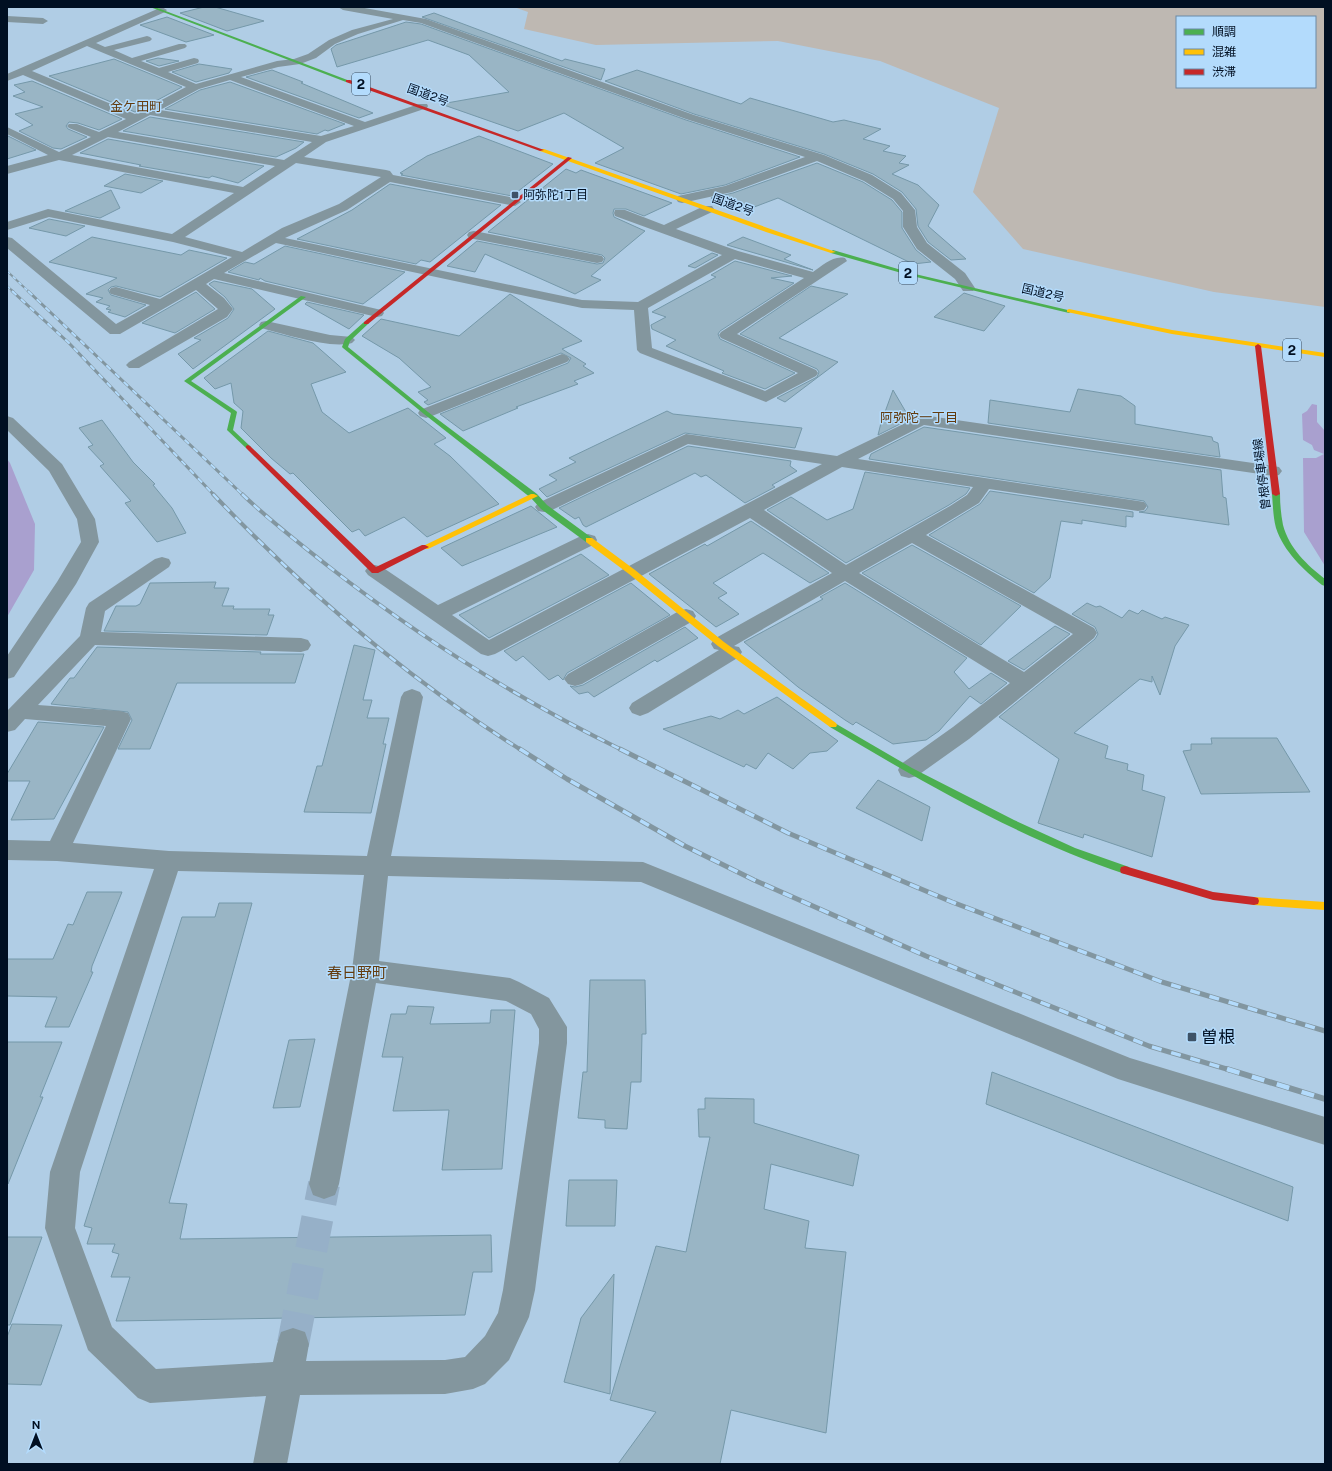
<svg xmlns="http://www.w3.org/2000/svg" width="1332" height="1471" font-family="'Public Sans','Noto Sans JP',sans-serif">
<rect width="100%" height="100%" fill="#b0cde5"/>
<path fill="#beb8b2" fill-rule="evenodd" d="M514 7H1325V307L1214 292 1023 249 973 192 999 108 880 61 778 41 596 45 524 29 528 12ZM1177 17H1315V87H1177Z"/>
<path fill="#a9a0cf" d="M1312 404 1317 405V422L1325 431V566L1304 532 1303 458H1316L1324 454 1314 450 1312 445 1303 440 1302 414 1307 411Z
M7 459 10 463 35 524 34 570 7 617Z"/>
<path fill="#99b5c5" stroke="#7598a9" d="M204 7H215L264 21 227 31 180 13Z
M434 13 562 61 565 59 605 69 601 80 422 17Z
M167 17 214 35 186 42 140 25Z
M406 22 421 24 686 120 800 157 725 185 681 194 595 163 624 148 564 113 518 131 441 104 509 92 469 55 450 48 428 40 337 67 331 49 336 45Z
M158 58 179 61 159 66 146 61Z
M114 59 182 87 135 112 49 76Z
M199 64 232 69 229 73 196 82 172 72Z
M272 70 303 82 301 83 373 113 359 118 246 77Z
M637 70 741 104 750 98 833 122 844 120 881 129 863 139 890 146 883 151 906 156 899 163 909 165 892 174 918 185 939 205 928 226 966 259 951 260 928 242 918 226 916 209 902 192 873 174 824 154 694 114 605 81Z
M32 81 122 119 99 130 78 123 69 122 66 126 68 129 87 137 61 149 53 148 19 131 33 125 15 114 43 107 13 96 25 92 14 85Z
M230 82 345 124 328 131 325 130 317 134 165 109 200 90Z
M150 117 304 142 296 148 276 157 123 131Z
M7 136H8L36 150 7 159Z
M479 136 553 164 512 196 401 175 403 174 400 173 427 156Z
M108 139 264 166 238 183 212 176 209 178 139 166 141 165 80 153Z
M817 163 863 182 892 200 902 212V228L916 250 931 262 913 264 778 198 741 212 711 198 733 193Z
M566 169 576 173 581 170 672 203 644 216 626 209H614L613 213 614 217 645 231 591 276 601 280 575 294 485 254 475 272 447 266 477 241 597 264 603 263 605 258 602 255 488 232Z
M125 174 163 181 141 193 104 186Z
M390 184 501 205 430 262 421 260 416 264 297 239 352 210Z
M111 190 120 208 100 218 65 211Z
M49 219 85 226 66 236 29 228Z
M92 237 181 255 189 250 227 258 160 297 116 286 111 287 108 290 111 295 146 305 125 317 108 312 111 310 106 309 110 306 96 302 103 298 86 294 117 278 49 262Z
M743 237 791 255 784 259 813 270 727 245Z
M285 246 405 272 363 304 265 281 260 278 259 280 228 272 245 262 254 264Z
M712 253 718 255 695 268 688 266Z
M735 261 792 276 771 278 794 283 720 331 718 334 720 339 795 373 765 389 722 373 724 371 666 346 676 340 652 329 651 325 666 317 652 312 716 277 711 275Z
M214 281 252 289 275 309 193 369 178 354 201 340 194 338 228 318 234 309 225 297 209 284Z
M811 286 848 294 779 338 838 362 785 402 777 398 817 377 819 372 817 369 740 334Z
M196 292 215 309 175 333 142 323Z
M964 293 1005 306 984 331 934 317Z
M510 294 582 341 562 349 586 364 583 366 594 373 574 381 578 384 516 407 518 408 463 431 440 414 568 363 571 358 561 353 428 405 424 402 428 400 418 392 431 387 399 358 362 336 381 319 459 336Z
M307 302 364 315 349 329 305 304Z
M268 331 313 343 346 372 311 384 322 412 349 433 408 408 446 438 434 444 450 456 499 504 427 537 404 517 365 536 359 529 352 532 293 473 290 474 271 458 241 428 243 411 234 403 231 383 215 389 204 378Z
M1078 389 1121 396 1135 406V424L1212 437 1213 441 1218 443 1220 457 988 423 990 400 1070 412Z
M893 390 910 419 878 435 881 423Z
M667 411 673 414 802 428 795 448 685 433 547 497 539 489 557 480 549 475 576 462 569 458Z
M102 420 133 462 155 484 153 485 172 508 186 533 157 542 125 503 131 501 100 466 104 464 88 447 93 445 79 428Z
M924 427 1221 470 1223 497 1226 498 1229 525 1139 512 1145 511 1148 507 1144 501 869 459 871 454Z
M688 446 791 461 790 466 797 471 772 485 775 487 745 503 706 475 701 477 695 473 586 527 583 525 579 517 575 519 559 508Z
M865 472 970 488 966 494 949 505 846 563 767 510 791 497 827 520 853 509Z
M990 491 1133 512V517L1126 516V527L1082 520V524L1061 521 1050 578 1034 593 929 535 980 504Z
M531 506 557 527 462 566 441 548Z
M751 521 829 573 810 583 763 553 713 583 727 593 718 598 739 614 716 627 649 574 705 544 707 546Z
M912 545 1021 606 981 645 862 573Z
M581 554 609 575 489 638 459 615Z
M216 582 214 588H229L222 606H234L233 609H270L268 615H274L267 635 104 631 116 606H136L140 604 150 583Z
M631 583 670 615 567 673 563 680 558 675 549 680 523 656 516 661 504 651Z
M845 583 967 658 954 672 969 689 991 673 1007 683 981 704 970 696 939 731 926 740 893 744 856 722 853 725 845 720 798 687 744 642 823 599 820 597Z
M1087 603 1096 607 1100 606 1122 618 1129 610 1138 614 1142 610 1162 619 1165 617 1189 625 1175 646 1160 695 1152 676V682L1140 679 1074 733 1108 746 1105 758 1128 764 1127 770 1144 775 1142 790 1165 797 1152 857 1084 834 1083 838 1038 823 1059 759 999 717 1095 639 1098 634 1095 627 1072 614Z
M1055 626 1070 634 1024 670 1008 661Z
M685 627 698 638 657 662 655 660 594 697 588 692 579 694 570 686 575 687 583 685Z
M354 645 375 650 363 700H372L367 718H389L383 744H386L371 813 304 812 317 766H322Z
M97 647 261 652 260 654H304L295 683H177L150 749H118L132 720 128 712 51 704 70 678H74Z
M777 697 838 741 827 751 810 753 793 769 768 753 756 769 746 764 744 767 663 729 711 716 720 719 738 710 744 714Z
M38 722 104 727 54 819 11 820 30 781H7V774Z
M1211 738H1277L1310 792 1201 794 1183 751 1191 750V744H1212Z
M878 780 930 807 922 841 856 808Z
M87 892H122L92 966 91 972H93L69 1027H45L57 997 7 996V959H53L68 924 73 925Z
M219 903H252L169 1203 187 1204 180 1239 491 1235 492 1272H473L465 1315 116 1321 130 1277H111L119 1254 112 1252 115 1244H87L92 1228 84 1226 182 917H215Z
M590 980H645L646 1034H642L641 1082H631L627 1129 605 1128V1120L578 1118 583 1072H587Z
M408 1006 434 1007 430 1024 490 1023 491 1010H515L502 1169 442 1170 449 1110 393 1111 403 1057H382L391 1014H406Z
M315 1039 300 1107 273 1108 289 1040Z
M7 1042H62L40 1097H43L8 1184Z
M992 1072 1293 1187 1288 1221 986 1104Z
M705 1098 754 1099V1123L859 1155 853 1186 771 1164 764 1209 809 1221 805 1248 846 1252 826 1433 731 1410 720 1464H618L656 1412 610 1400 656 1246 686 1252 710 1137H699L698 1109H705Z
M569 1180H617L615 1226H566Z
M7 1237H42L10 1325H7Z
M614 1274 610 1394 564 1382 581 1318Z
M12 1324 62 1325 41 1385 7 1384V1337Z"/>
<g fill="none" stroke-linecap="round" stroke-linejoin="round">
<path stroke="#96b0c8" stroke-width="32" stroke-dasharray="32 16" stroke-linecap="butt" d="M293 1344 324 1184"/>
<path fill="#83969e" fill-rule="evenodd" d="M162 7 167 10 165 12 96 43 105 47 147 36 150 37 152 39 150 41 114 50 132 58 179 44H185L187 46 185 48 141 61 159 68 194 58 198 59 199 61 198 63 168 72 196 84 277 61 294 59 308 54 329 40 352 30 393 19 343 10 338 7H359L426 19 694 115 824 155 872 175 901 193 915 210 917 227 927 243 965 273 975 288 973 291H963L955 279 917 249 903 227V211L893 199 864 181 817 161 732 192 682 203 678 202 676 199 678 196 725 186 805 157 686 119 421 23 403 20 358 34 335 44 316 58 300 64 278 67 241 77 365 122 419 104H427L428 106 427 108 326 142 304 157 386 170 390 171 393 175 515 198 521 202 515 206 390 182 347 210 285 238 582 300 638 302 722 255 615 216 614 213 615 210H625L664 225 704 206H712L714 209 712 212 676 229 738 251 813 272C822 266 833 255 845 258L847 261 737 334 816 370 818 373 816 376 766 402 640 353 637 350 634 310 582 308 276 243 224 273 377 309 382 310 384 313 382 316 377 317 214 279 206 284 224 298 233 309 227 317 139 368H129L126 365 129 362 218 309 196 290 120 334H110L7 248V237L12 238 116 324 150 305 111 294 109 291 111 288 116 287 160 299 232 257 173 242 49 217 7 230V222L48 209 172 234 234 193 59 160 7 174V166L48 155 7 134V127L59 152 91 137 69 128 67 126 69 124H77L99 132 126 119 23 75 7 81V74ZM87 46 101 52 186 87 135 114 32 71ZM230 80 354 126 321 136 160 110 199 89ZM150 115 312 142 284 160 118 132ZM108 137 275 166 243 187 72 155ZM296 163 381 177 339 204 282 228 242 252 185 237ZM735 259 804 278 721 332 719 335 721 338 798 373 765 391 652 348 648 308Z
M7 16 43 18 48 21 43 24 7 22Z
M474 231 597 255 602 256 604 259 602 262 597 263 469 238 467 235 469 232Z
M266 321 330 335 352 337 355 340 352 343C329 349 285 334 261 328L259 325 261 322Z
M562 354 567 356 570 359 567 362 432 416 426 418 420 416 418 413 420 410Z
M922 415 1273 466 1279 467 1282 471 1279 475 1273 476 924 425 858 459 1138 501 1144 502 1147 506 1144 510 1138 511 989 489 979 503 926 535 1094 628 1097 633 1094 638 969 739 917 776 909 778 901 776 898 770 901 764 953 727 1010 683 845 581 734 646 739 647 742 652 739 657 648 713 640 716 632 713 629 708 632 703 719 650 714 649 711 644 714 639 832 573 750 518 495 654 488 656 481 654 368 575 365 571 368 567 375 565 382 567 438 605 581 536 588 534 595 536 597 540 595 544 452 615 489 640 822 464 688 444 550 511 544 512 538 511 535 507 538 503 686 434 837 456ZM842 467 973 487 967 495 950 506 846 565 764 510ZM912 543 1073 634 1024 672 859 573Z
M7 416 13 418 62 464 95 519 99 542 76 584 14 677 7 679V656L57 582 81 542 77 519 49 471 7 430Z
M162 557 169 559 171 563 169 567 105 611 101 632 301 638 308 640 311 645 308 650 301 652 95 645 38 705 120 711 128 713 131 719 73 843 169 851 367 856 401 697 404 692 412 689 420 692 423 697 391 856 643 862 1130 1058 1325 1117V1145L1118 1079 641 882 388 876 379 961 510 978 519 982 549 998 567 1027V1043L535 1290 529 1317 509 1360 485 1384 473 1389 445 1394 300 1395 287 1464H253L266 1396 150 1403 138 1398 88 1350 45 1228 50 1172 154 869 57 861 7 860V840L50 841 106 726 25 719 15 730 7 732V711L80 636 86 608 89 603 155 559ZM178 871 364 875 352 970 309 1184 313 1195 324 1199 335 1195 339 1184 376 983 506 1001 531 1014 539 1029V1043L503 1290 498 1313 485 1336 465 1357 445 1360 306 1361 309 1344 305 1332 293 1328 281 1332 277 1344 273 1362 156 1369 112 1327 75 1228 80 1172Z
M686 609 693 611 696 616 693 621 582 684 575 686 568 684 564 679 568 674 679 611Z"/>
<path fill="#4caf50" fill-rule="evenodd" d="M150 7H155L350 81 346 82Z
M833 250 915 274 1072 311 1069 313 912 276 831 253 830 252Z
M301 296 306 297 191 381 236 411 237 412 233 430 251 447 250 448H246L227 430 231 413 184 381Z
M364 322 369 323 350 341 348 347 428 412 537 494 547 505 592 538V542H586L541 509 531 498 424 414 343 348 342 347 345 339Z
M1273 492H1276L1280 494C1280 504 1281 515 1283 525 1289 548 1307 565 1325 579V586L1322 585C1303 569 1284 552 1276 528 1273 517 1273 505 1272 494Z
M833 722 912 768 1014 820 1075 848 1129 867 1130 870 1129 873 1125 874C1021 839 924 783 830 727L829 725 830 723Z"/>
<path fill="#ffc107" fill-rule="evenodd" d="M540 149H544L836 252 831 253 766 232 540 151Z
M1069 309 1172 330 1325 353V357L1172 334 1067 312V310Z
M531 494H534L538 496 428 549H425L421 547Z
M586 538H592L635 570 724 642 836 723 837 725 836 727H830L718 646 629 574 586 542Z
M1254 897 1325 902V910L1254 905 1250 904 1249 901 1250 898Z"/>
<path fill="#c62828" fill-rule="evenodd" d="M346 80H350L544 150 540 151 346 82Z
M568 157 572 158 368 324H364V322Z
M1258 344 1261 346 1280 494 1276 496 1272 494 1255 346Z
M248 445 250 446 376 567 422 545H425L429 547 378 573H372L246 448V446Z
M1125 866 1213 892 1254 897 1258 898 1259 901 1258 904 1254 905 1213 900 1121 873 1120 870 1121 867Z"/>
<g stroke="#8296a0" stroke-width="2">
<path id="rail-far4" d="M7 271 29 292
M7 286 14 292"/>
</g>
<g stroke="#8296a0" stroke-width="3">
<path id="rail-far3" d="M12 291 69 343 214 495
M28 291 243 495"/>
</g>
<g stroke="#8296a0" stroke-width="4">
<path id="rail-far2" d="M213 494C305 591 408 679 521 750
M242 494C269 520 299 543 328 566 419 637 518 699 622 750"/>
</g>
<g stroke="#8296a0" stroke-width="5">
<path id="rail-far1" d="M520 749 567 779 685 846 754 880 926 956 1149 1046 1230 1070
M620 749 788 833 952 902 1162 982 1325 1031"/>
</g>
<g stroke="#8296a0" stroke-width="6">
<path id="rail" d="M1227 1069 1325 1099"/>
</g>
<use href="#rail-far4" stroke="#b3dbfc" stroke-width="1.5" stroke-dasharray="4" stroke-linecap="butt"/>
<use href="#rail-far3" stroke="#b3dbfc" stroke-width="2" stroke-dasharray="6" stroke-linecap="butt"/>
<use href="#rail-far2" stroke="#b3dbfc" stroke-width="2.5" stroke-dasharray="8" stroke-linecap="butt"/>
<use href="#rail-far1" stroke="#b3dbfc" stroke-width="3.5" stroke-dasharray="10" stroke-linecap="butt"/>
<use href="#rail" stroke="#b3dbfc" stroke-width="4.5" stroke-dasharray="13" stroke-linecap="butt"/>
</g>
<g fill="#3e5266" stroke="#b3dbfc" stroke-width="1.5">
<rect x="511" y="191" width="8" height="8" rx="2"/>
<rect x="1187" y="1032" width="10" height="10" rx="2"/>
</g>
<g text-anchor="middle" stroke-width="3" stroke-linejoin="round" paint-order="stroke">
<g font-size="12" fill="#000f22" stroke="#b3dbfc">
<text transform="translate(428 95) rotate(20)" y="4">国道2号</text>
<text transform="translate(733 205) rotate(20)" y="4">国道2号</text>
<text transform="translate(1043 293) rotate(13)" y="4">国道2号</text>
<text transform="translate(1262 474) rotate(-97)" y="4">曽根停車場線</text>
</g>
<g font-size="12" fill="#000f22" stroke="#b3dbfc" text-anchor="start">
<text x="523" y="199">阿弥陀1丁目</text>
</g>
<g fill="#b3dbfc" stroke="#364c63" stroke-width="1">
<rect x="352" y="73" width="18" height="22" rx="3"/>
<rect x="899" y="262" width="18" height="22" rx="3"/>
<rect x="1283" y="339" width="18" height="22" rx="3"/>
</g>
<g font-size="13" font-weight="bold" fill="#000f22">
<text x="361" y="89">2</text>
<text x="908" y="278">2</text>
<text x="1292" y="355">2</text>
</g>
<g font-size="13" fill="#633b0e" stroke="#b3dbfc">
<text x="136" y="111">金ケ田町</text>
<text x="919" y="422">阿弥陀一丁目</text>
</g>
<g font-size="15" fill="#633b0e" stroke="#b3dbfc">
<text x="357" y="978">春日野町</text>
</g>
<g font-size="17" fill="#000f22" stroke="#b3dbfc" text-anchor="start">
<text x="1201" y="1043">曽根</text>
</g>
</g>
<rect width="1332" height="1471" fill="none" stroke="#000f22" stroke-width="16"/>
<rect x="1176" y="16" width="140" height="72" fill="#b3dbfc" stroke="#6b89a5"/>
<rect x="1184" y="29" width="20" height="6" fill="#4caf50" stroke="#6b89a5"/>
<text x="1212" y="36" font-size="12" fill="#000f22">順調</text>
<rect x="1184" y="49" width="20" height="6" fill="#ffc107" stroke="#6b89a5"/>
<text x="1212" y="56" font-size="12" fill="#000f22">混雑</text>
<rect x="1184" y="69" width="20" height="6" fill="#c62828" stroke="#6b89a5"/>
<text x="1212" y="76" font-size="12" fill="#000f22">渋滞</text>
<g transform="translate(36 1435)" stroke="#b3dbfc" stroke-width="3" paint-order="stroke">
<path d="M0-3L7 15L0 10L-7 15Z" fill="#000f22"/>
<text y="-6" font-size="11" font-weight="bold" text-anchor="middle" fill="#000f22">N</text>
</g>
</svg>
